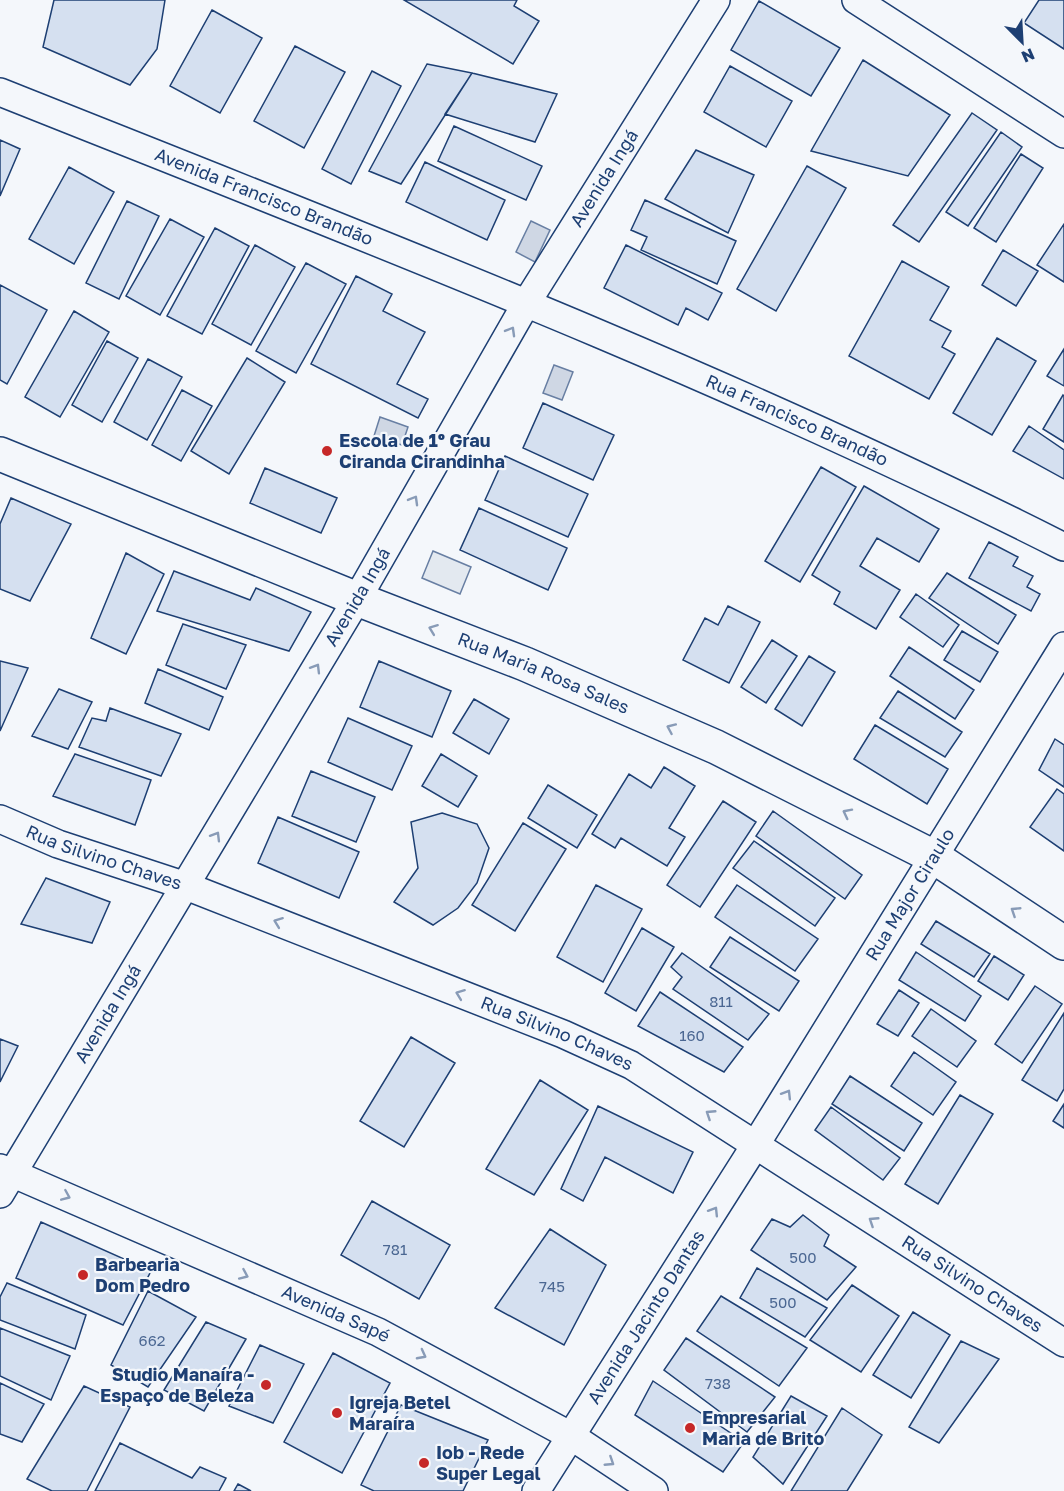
<svg xmlns="http://www.w3.org/2000/svg" width="1064" height="1491" font-family="'Golos Text',sans-serif">
<rect width="100%" height="100%" fill="#f4f7fb"/>
<path fill="#e3e9f0" stroke="#687fa3" stroke-width="1.5" d="M433 551 471 567 460 594 422 578Z"/>
<path fill="#cfd7e4" stroke="#687fa3" stroke-width="1.5" d="M531 221 550 230 535 262 516 252Z
M554 365 573 372 562 400 543 393Z
M380 417 408 427 402 445 374 436Z"/>
<path fill="#d5e0f0" stroke="#1d3f73" stroke-width="1.5" d="M54 0H165L157 49 130 85 43 47Z
M404 0H517L514 6 539 21 513 64Z
M1039 0H1064V49L1024 23Z
M759 1 840 48 811 96 731 50Z
M212 10 262 38 220 113 170 86Z
M295 46 345 72 304 148 254 121Z
M863 60 950 115 908 176 811 151Z
M427 64 472 73 401 184 369 171Z
M730 66 792 101 766 147 704 112Z
M372 71 401 86 351 184 322 169Z
M472 73 557 94 535 142 445 114Z
M972 113 997 130 919 242 893 225Z
M454 126 542 166 526 200 438 161Z
M1001 132 1022 147 968 226 946 212Z
M0 140 20 149 0 196Z
M696 150 754 175 728 233 665 199Z
M1021 154 1043 168 996 242 974 228Z
M425 162 505 200 487 240 406 202Z
M807 166 846 188 776 311 737 289Z
M69 167 114 192 74 264 29 239Z
M645 200 736 241 717 284 641 250 647 237 631 230Z
M127 201 159 216 119 299 86 283Z
M170 219 204 237 160 315 126 296Z
M1064 224V282L1037 265Z
M215 228 249 246 202 334 167 316Z
M255 245 295 267 251 345 212 324Z
M626 245 722 293 708 320 686 308 678 325 604 288Z
M1003 250 1038 271 1016 306 982 285Z
M902 261 949 287 930 320 951 331 942 347 955 354 929 399 849 356Z
M306 263 346 284 296 373 256 351Z
M356 276 392 294 383 311 425 332 397 384 428 399 418 418 311 364Z
M0 285 47 310 7 384 0 380Z
M74 311 109 332 60 417 25 397Z
M997 338 1036 361 992 435 953 413Z
M107 341 138 358 102 422 72 405Z
M1064 349V386L1047 376Z
M247 358 285 382 229 474 191 451Z
M148 359 182 377 147 440 114 422Z
M182 390 212 406 181 461 152 445Z
M1063 395 1064 396V442L1043 429Z
M543 403 614 435 593 480 523 448Z
M1029 426 1064 450V479L1013 451Z
M505 456 588 494 568 537 485 500Z
M821 467 856 487 800 582 765 561Z
M265 468 337 498 321 533 250 503Z
M864 486 939 529 919 562 877 538 860 566 900 590 876 629 834 604 840 592 812 575Z
M11 498 71 524 30 601 0 589V524Z
M479 508 567 548 548 590 460 550Z
M989 542 1018 557 1013 566 1033 576 1027 587 1040 594 1031 611 969 578Z
M126 553 164 574 126 654 91 638Z
M174 571 250 600 256 588 311 612 289 651 157 611Z
M947 573 1016 615 998 644 929 598Z
M916 594 959 625 943 647 900 617Z
M728 606 760 622 729 683 683 660 705 618 718 625Z
M183 624 246 645 226 689 166 665Z
M962 631 998 652 980 682 944 660Z
M772 640 797 656 766 703 741 687Z
M909 647 974 690 955 719 890 676Z
M809 656 835 672 802 726 775 709Z
M0 661 28 668 0 731Z
M379 661 451 691 432 737 360 707Z
M158 669 223 697 209 730 145 703Z
M59 689 92 702 68 749 32 736Z
M898 691 962 732 945 757 880 718Z
M474 699 509 719 489 754 453 733Z
M110 708 181 734 161 776 79 747 92 718 106 721Z
M348 718 412 746 392 790 328 762Z
M875 725 948 769 927 804 854 759Z
M1055 739 1064 745V787L1039 770Z
M75 754 151 780 135 825 53 796Z
M441 754 477 776 458 807 422 786Z
M664 767 695 786 669 828 685 837 667 866 621 838 615 848 592 834 629 774 651 788Z
M311 771 375 797 356 842 292 816Z
M548 785 597 815 577 848 528 818Z
M1057 789 1064 794V851L1030 827Z
M723 801 756 822 700 907 667 885Z
M773 811 862 875 845 899 756 836Z
M442 813 477 824 489 848 477 883 458 908 433 925 394 902 418 868 411 822Z
M278 817 359 852 339 898 258 863Z
M523 823 566 849 515 931 472 905Z
M754 841 835 898 815 926 733 868Z
M46 878 110 902 92 943 21 924Z
M596 885 642 909 603 982 557 957Z
M737 885 818 939 795 971 715 917Z
M936 921 990 954 974 977 921 944Z
M642 928 674 947 636 1011 605 993Z
M730 937 799 981 779 1011 710 967Z
M916 952 981 996 965 1021 899 980Z
M682 953 769 1014 748 1040 673 989 682 977 671 967Z
M994 956 1024 975 1008 1000 978 981Z
M1035 986 1062 1004 1022 1063 995 1044Z
M899 990 919 1003 898 1036 877 1024Z
M660 992 743 1047 724 1072 638 1026Z
M931 1009 976 1041 957 1067 912 1036Z
M1064 1013V1089L1057 1101 1022 1080Z
M411 1037 455 1063 404 1147 360 1121Z
M0 1039 18 1046 0 1082Z
M914 1052 956 1082 933 1115 891 1086Z
M850 1076 922 1123 904 1151 832 1104Z
M540 1080 588 1110 534 1195 486 1169Z
M960 1095 993 1114 938 1204 905 1184Z
M1064 1104V1128L1053 1121Z
M598 1106 693 1152 673 1193 605 1157 583 1201 561 1189Z
M831 1107 900 1158 883 1180 815 1130Z
M372 1201 450 1245 419 1299 341 1255Z
M803 1215 829 1235 824 1246 856 1267 827 1300 751 1250 772 1219 790 1227Z
M41 1222 151 1271 123 1325 16 1278Z
M550 1229 606 1265 564 1345 495 1308Z
M757 1268 827 1308 805 1337 740 1298Z
M7 1283 86 1315 75 1349 0 1320V1297Z
M852 1285 899 1316 861 1372 810 1340Z
M148 1291 196 1317 148 1387 111 1365Z
M721 1296 807 1348 779 1386 697 1331Z
M913 1312 950 1335 911 1398 873 1375Z
M206 1322 246 1339 204 1411 164 1390Z
M0 1328 70 1356 51 1400 0 1376Z
M686 1338 775 1397 747 1432 664 1370Z
M961 1341 999 1359 939 1443 909 1427Z
M260 1345 304 1364 273 1423 229 1406Z
M333 1353 390 1383 342 1473 284 1442Z
M653 1381 744 1442 723 1472 635 1415Z
M0 1383 44 1404 22 1442 0 1434Z
M84 1386 130 1407 87 1491H52L27 1479Z
M791 1396 827 1416 783 1484 753 1457Z
M401 1405 488 1440 463 1491H374L361 1485Z
M842 1408 882 1435 847 1491H791Z
M120 1443 192 1478 200 1467 226 1478 219 1491H95Z
M238 1484 251 1491H234Z"/>
<g fill="none" stroke-linecap="round" stroke-linejoin="round">
<g stroke="#1d3f73" stroke-width="30">
<g id="street">
<path d="M856 0 1064 134"/>
<path id="s1" d="M0 92C359 235 719 373 1064 547"/>
<path id="s2" d="M0 819 58 844 186 886 563 1034 631 1065 1064 1343"/>
<path id="s3" d="M0 1168 378 1332 571 1436 654 1491"/>
<path id="s4" d="M0 1194 357 599 527 302 716 0"/>
<path id="s5" d="M536 1491 756 1144 1064 646"/>
</g>
</g>
<g stroke="#1d3f73" stroke-width="36">
<g id="secondary">
<path id="s6" d="M0 454 357 599 525 664 716 747 934 857 1064 943"/>
</g>
</g>
<use href="#street" stroke="#f4f7fb" stroke-width="27"/>
<use href="#secondary" stroke="#f4f7fb" stroke-width="33"/>
</g>
<defs><path id="oneway-chevron" d="M-2-3.5L2.5 0L-2 3.5" fill="none" stroke-width="1.6" stroke-linecap="round" stroke-linejoin="round" transform="scale(1.5)"/></defs>
<g stroke="#889bb7">
<use href="#oneway-chevron" transform="translate(511 331) rotate(-60)"/>
<use href="#oneway-chevron" transform="translate(414 500) rotate(-60)"/>
<use href="#oneway-chevron" transform="translate(433 629) rotate(-159)"/>
<use href="#oneway-chevron" transform="translate(316 668) rotate(-59)"/>
<use href="#oneway-chevron" transform="translate(671 728) rotate(-156)"/>
<use href="#oneway-chevron" transform="translate(847 813) rotate(-153)"/>
<use href="#oneway-chevron" transform="translate(216 836) rotate(-59)"/>
<use href="#oneway-chevron" transform="translate(1015 911) rotate(-147)"/>
<use href="#oneway-chevron" transform="translate(278 922) rotate(-159)"/>
<use href="#oneway-chevron" transform="translate(460 994) rotate(-159)"/>
<use href="#oneway-chevron" transform="translate(787 1094) rotate(-58)"/>
<use href="#oneway-chevron" transform="translate(710 1114) rotate(-147)"/>
<use href="#oneway-chevron" transform="translate(66 1196) rotate(23)"/>
<use href="#oneway-chevron" transform="translate(714 1211) rotate(-58)"/>
<use href="#oneway-chevron" transform="translate(873 1221) rotate(-147)"/>
<use href="#oneway-chevron" transform="translate(244 1275) rotate(24)"/>
<use href="#oneway-chevron" transform="translate(422 1355) rotate(28)"/>
<use href="#oneway-chevron" transform="translate(610 1462) rotate(33)"/>
</g>
<g fill="#c62828" stroke="#f4f7fb" stroke-width="2">
<circle cx="327" cy="451" r="6"/>
<circle cx="83" cy="1275" r="6"/>
<circle cx="266" cy="1385" r="6"/>
<circle cx="337" cy="1413" r="6"/>
<circle cx="690" cy="1428" r="6"/>
<circle cx="424" cy="1463" r="6"/>
</g>
<g text-anchor="middle" stroke-width="4.5" stroke-linejoin="round" paint-order="stroke">
<g font-size="15" fill="#4b6792">
<text x="721" y="1007">811</text>
<text x="692" y="1041">160</text>
<text x="395" y="1255">781</text>
<text x="803" y="1263">500</text>
<text x="552" y="1292">745</text>
<text x="783" y="1308">500</text>
<text x="152" y="1346">662</text>
<text x="718" y="1389">738</text>
</g>
<g font-size="18" fill="#1d3f73" stroke="#f4f7fb">
<text dy="6" stroke="none"><textPath href="#s4" startOffset="1182">Avenida Ingá</textPath></text>
<text dy="6" stroke="none"><textPath href="#s1" startOffset="284">Avenida Francisco Brandão</textPath></text>
<text dy="6" stroke="none"><textPath href="#s1" startOffset="862">Rua Francisco Brandão</textPath></text>
<text dy="6" stroke="none"><textPath href="#s4" startOffset="696">Avenida Ingá</textPath></text>
<text dy="6" stroke="none"><textPath href="#s6" startOffset="586">Rua Maria Rosa Sales</textPath></text>
<text dy="6" stroke="none"><textPath href="#s2" startOffset="111">Rua Silvino Chaves</textPath></text>
<text dy="6" stroke="none"><textPath href="#s5" startOffset="704">Rua Major Ciraulo</textPath></text>
<text dy="6" stroke="none"><textPath href="#s4" startOffset="210">Avenida Ingá</textPath></text>
<text dy="6" stroke="none"><textPath href="#s2" startOffset="597">Rua Silvino Chaves</textPath></text>
<text dy="6" stroke="none"><textPath href="#s2" startOffset="1083">Rua Silvino Chaves</textPath></text>
<text dy="6" stroke="none"><textPath href="#s3" startOffset="366">Avenida Sapé</textPath></text>
<text dy="6" stroke="none"><textPath href="#s5" startOffset="206">Avenida Jacinto Dantas</textPath></text>
</g>
<g font-size="18" font-weight="bold" fill="#1d3f73" stroke="#f4f7fb" text-anchor="start">
<text x="339" y="447">Escola de 1º Grau<tspan x="339" dy="21">Ciranda Cirandinha</tspan></text>
<text x="95" y="1271">Barbearia<tspan x="95" dy="21">Dom Pedro</tspan></text>
<text x="254" y="1381" text-anchor="end">Studio Manaíra -<tspan x="254" dy="21">Espaço de Beleza</tspan></text>
<text x="349" y="1409">Igreja Betel<tspan x="349" dy="21">Maraíra</tspan></text>
<text x="702" y="1424">Empresarial<tspan x="702" dy="21">Maria de Brito</tspan></text>
<text x="436" y="1459">Iob - Rede<tspan x="436" dy="21">Super Legal</tspan></text>
</g>
</g>
<g transform="translate(1022 42) rotate(156)" stroke="#f4f7fb" stroke-width="4.5" paint-order="stroke">
<path d="M0-4.5L10 22L0 15L-10 22Z" fill="#1d3f73"/>
<text y="-9" font-size="16" font-weight="bold" text-anchor="middle" fill="#1d3f73">N</text>
</g>
</svg>
